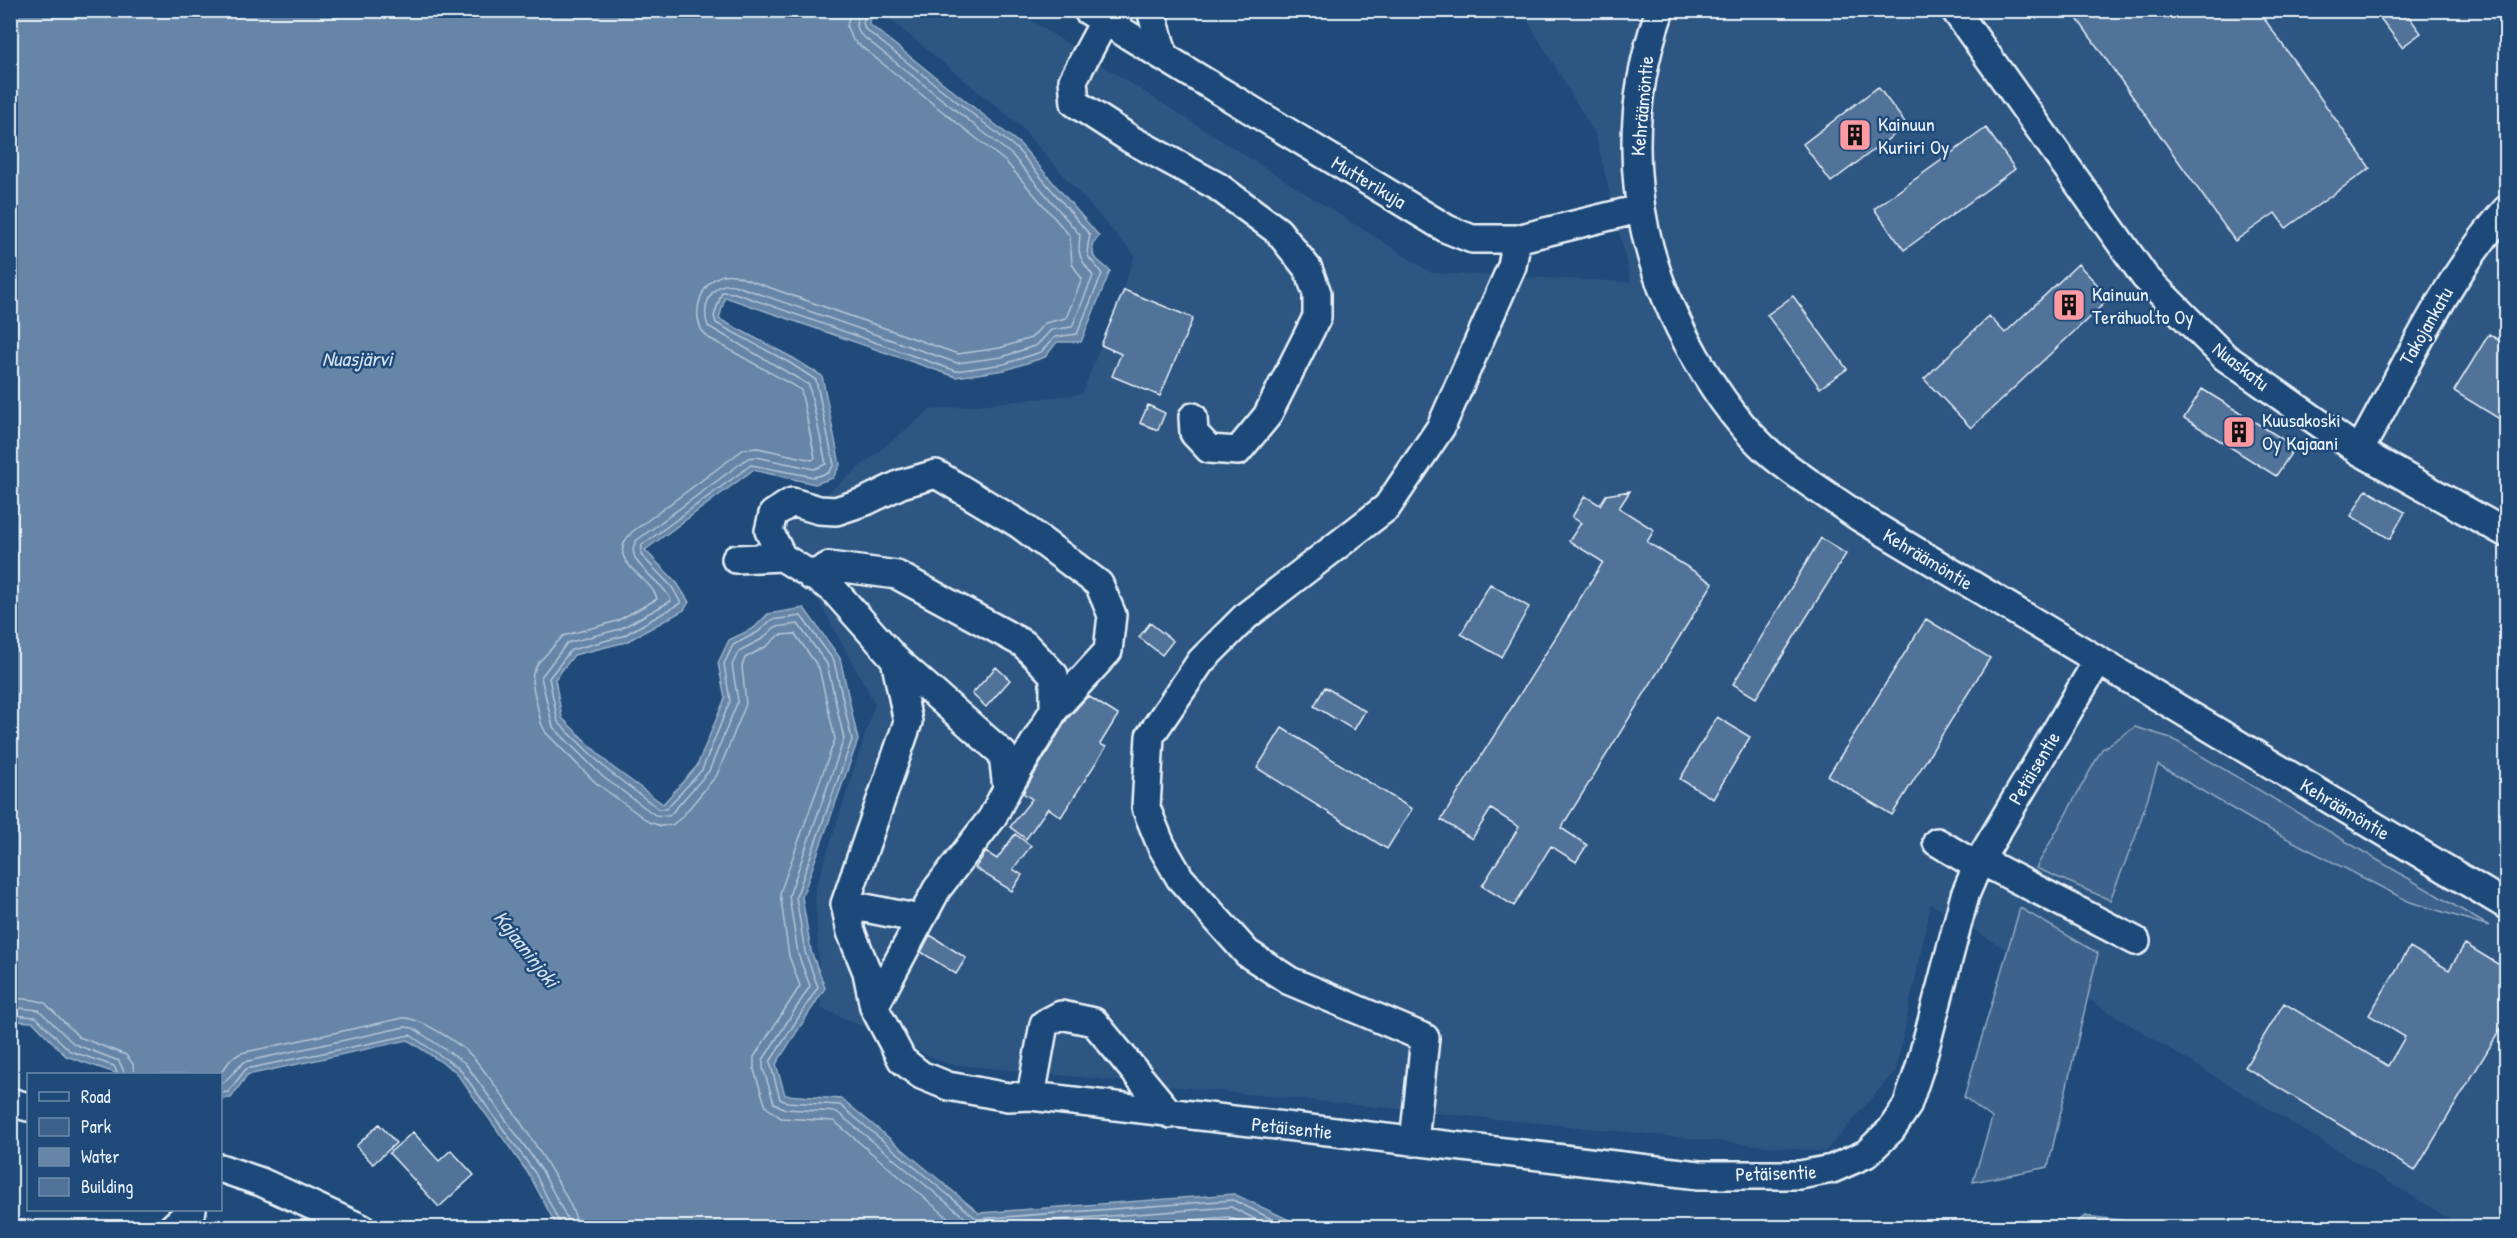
<svg xmlns="http://www.w3.org/2000/svg" width="2517" height="1238" font-family="'Patrick Hand',sans-serif">
<rect width="100%" height="100%" fill="#1f4a7a"/>
<filter id="ink" filterUnits="userSpaceOnUse"><feTurbulence type="fractalNoise" baseFrequency=".0167" numOctaves="2"/><feDisplacementMap in="SourceGraphic" scale="12" xChannelSelector="R" yChannelSelector="G"/><feConvolveMatrix kernelMatrix="1 2 1 2 8 2 1 2 1" color-interpolation-filters="sRGB"/></filter>
<g filter="url(#ink)">
<path fill="#2e5683" d="M880 11H1016L1432 273 1631 282 1596 136 1522 11H2506V1227H2463L1931 904 1896 1070 1825 1152 948 1064 821 1008 815 891 875 704 781 531 930 410 1082 394 1135 256 1018 124Z"/>
<path fill="#3c628c" stroke="#92aac2" stroke-width="1.5" d="M2135 727 2171 738 2489 926 2410 902 2257 823 2158 765 2135 838 2110 900 2036 868 2102 749Z
M2020 908 2098 953 2048 1167 1973 1182 1992 1118 1964 1097Z"/>
<path fill="#6685a7" stroke="#9ab0c7" stroke-width="1.5" d="M10 11H873L869 24 1021 145 1099 236 1092 245 1094 257 1110 271 1081 342H1057L1045 357 1005 370 956 377 725 297 719 319 793 358 822 376 840 465 833 478 815 484 753 470 645 550 677 583 689 602 684 610 626 642 574 655 555 679 562 718 611 766 663 804 697 766 725 698 718 663 729 640 754 628 768 614 804 608 840 658 858 740 802 897 811 951 825 988 776 1064 785 1095 842 1099 979 1213 1234 1194 1304 1227H557L530 1176 455 1071 408 1040 247 1075 231 1098 221 1099 220 1074H118L66 1056 33 1022 11 1021Z
M2085 1216 2180 1227H2070Z"/>
<g fill="none" stroke-linecap="round" stroke-linejoin="round">
<path stroke="#b4c6d8" stroke-width="1.5" d="M850 10 847 27 853 40 1006 162 1070 236 1072 264 1082 279 1066 318 1045 323 1031 338 1000 348 958 354 734 275C702 269 685 321 709 338L801 390 815 458 812 460 758 448 744 449 632 532C602 562 652 576 657 599L617 621 563 636 538 663 533 673 532 682 541 723 546 733 596 783 649 822 661 826 672 825 681 818 717 775 746 704 742 666 745 658 767 646 779 635 795 634 819 668 835 739 780 893 789 956 800 986 754 1057V1070L766 1107 781 1118 834 1121 960 1228
M859 10 856 24 860 34 1012 155 1080 235C1077 257 1081 259 1093 276L1072 327 1051 330 1037 345 1002 357 957 363 737 286C713 278 700 306 708 326L809 385 826 464 814 469 756 457 748 458 637 540C620 562 665 581 671 601L620 629 567 643 541 677 553 727 603 777 655 815 669 816 709 771 738 701 732 665 739 651 762 639 775 627 798 624 827 664 844 739 789 896 798 954 810 986 763 1060V1068L774 1103 785 1109 837 1112 975 1226 1231 1207 1273 1228
M867 10 863 23 865 29 1017 149 1090 235C1084 262 1088 253 1102 274L1077 334 1055 337 1041 352 1004 364 956 371 735 293 722 292 714 316 716 323 790 363 816 380 834 465 828 473 814 477 751 465 642 545 641 555 672 587 681 603 623 636 571 650 549 678 558 722 607 770 659 809H666L702 770 730 701 724 664 733 645 758 632 771 620 801 616 834 661 852 740 796 897 805 952 818 987 770 1062 780 1099 786 1102 840 1105 977 1219 1233 1200 1290 1228
M10 998 35 1000 45 1003 79 1037 126 1055 133 1064 134 1074
M10 1007 39 1010 74 1044 119 1061 125 1074
M10 1015 36 1017 70 1051 114 1066 118 1074
M220 1074 231 1059 241 1053 403 1018C419 1017 459 1043 471 1055 492 1077 577 1201 578 1228
M220 1086 244 1062 405 1027 413 1028 465 1063 541 1169 568 1220 569 1228
M220 1093 228 1092 246 1069 410 1035 459 1068 535 1173 562 1228
M1089 1228 1229 1217 1252 1228"/>
</g>
<path fill="#517399" stroke="#e8f1f8" stroke-width="1.5" d="M2071 10H2258L2370 168 2286 228 2275 213 2235 241Z
M2374 10H2404L2421 33 2402 47Z
M1878 87 1907 125 1831 182 1803 144Z
M1986 128 2015 169 1904 250 1874 209Z
M2078 264 2110 298 1971 428 1924 379 1989 316 2005 333Z
M1124 290 1193 318 1160 396 1112 376 1121 354 1101 345Z
M1793 296 1847 369 1820 388 1767 315Z
M2489 334 2506 345V423L2454 391Z
M2202 389 2295 447 2276 476 2184 418Z
M1148 405 1165 413 1158 430 1140 423Z
M2366 490 2405 512 2390 539 2351 516Z
M1630 491 1619 508 1654 530 1647 542 1713 583 1561 828 1587 845 1576 862 1551 846 1514 906 1482 886 1519 827 1491 809 1472 839 1441 820 1603 562 1569 541 1581 523 1572 517 1585 496 1600 505 1606 495Z
M1821 538 1846 554 1756 698 1733 684Z
M1490 584 1529 607 1501 657 1461 634Z
M1926 619 1990 658 1892 815 1828 776Z
M1150 623 1173 641 1162 655 1139 637Z
M996 667 1010 680 986 707 972 694Z
M1325 687 1365 711 1354 730 1314 706Z
M1088 696 1118 715 1100 744 1106 747 1061 817 1048 808 1026 839 1010 827 1032 799 1023 793 1067 719Z
M1717 717 1750 737 1713 799 1680 779Z
M1282 728 1412 809 1387 849 1257 768Z
M1015 834 1031 846 1013 869 1022 875 1012 891 975 868 986 852 997 859Z
M930 935 966 958 956 974 921 952Z
M2465 944 2506 969V1020L2415 1171 2245 1067 2284 1003 2388 1066 2405 1037 2369 1015 2410 947 2449 970Z
M379 1124 396 1143 373 1164 356 1146Z
M413 1132 439 1161 451 1150 474 1175 439 1207 389 1153Z"/>
<g fill="none" stroke-linecap="round" stroke-linejoin="round">
<g stroke="#e8f1f8" stroke-width="32">
<path id="minor" d="M1087 10 1164 57
M1151 10 1164 57 1447 229 1472 239H1517L1639 209
M1660 10C1618 129 1632 248 1695 356 1716 393 1741 429 1773 456 1800 478 1831 497 1859 517L2506 905
M1955 10 2145 277 2225 357 2359 451 2506 533
M1104 22 1073 80 1075 103 1132 140 1217 186 1278 231 1308 269 1317 293V317L1267 416 1238 451 1209 449 1194 433 1193 417
M2359 451C2406 368 2443 282 2506 210
M782 557 769 531 773 514 792 502 819 510 836 511 866 501 901 484 936 474 1019 524 1099 584 1112 615 1108 651 1054 710
M736 559 782 557 832 588 895 659 908 722 845 904 851 932 867 972 874 1007 902 1060 921 1075 948 1086 1008 1097 1031 1096
M811 576 829 566 897 575 1024 644 1054 675V710L1007 789
M1937 842 1977 866
M1980 860 2136 941
M845 904 920 919
M874 1007 937 889 992 818 1007 789 1003 754 895 659
M10 1102 28 1107
M1170 1114 1094 1022 1061 1015 1044 1024 1031 1096 1699 1175H1800L1832 1169 1866 1154 1891 1130 1907 1106 1920 1067 1965 895 1980 860 2097 662
M1414 1142 1425 1038 1290 981 1247 953 1180 878 1161 845 1146 808 1150 736 1201 661 1246 616 1387 507 1441 427 1512 266 1517 239
M220 1168 261 1182 361 1228
M172 1228 192 1210"/>
</g>
<use href="#minor" stroke="#1f4a7a" stroke-width="27"/>
</g>
</g>
<defs>
<g id="building-square" transform="scale(1.725)"><rect x="-9" y="-9" width="18" height="18" rx="4" fill="#ff9aa2" stroke="#1f4a7a"/><path d="M-4-6H4V6H1V3H-1V6H-4ZM-2.5-4.3h1.7v1.8h-1.7ZM.8-4.3h1.7v1.8H.8ZM-2.5-1h1.7V.8h-1.7ZM.8-1h1.7V.8H.8Z" fill="#111"/></g>
</defs>
<g fill-rule="evenodd">
<use href="#building-square" x="1855" y="135"/>
<use href="#building-square" x="2069" y="305"/>
<use href="#building-square" x="2239" y="432"/>
</g>
<g text-anchor="middle" stroke-width="5" stroke-linejoin="round" paint-order="stroke">
<g font-size="20" fill="#e8f1f8" stroke="#1f4a7a">
<text transform="translate(1642 106) rotate(-85)" y="7">Kehräämöntie</text>
<text transform="translate(1369 182) rotate(31)" y="7">Mutterikuja</text>
<text transform="translate(2426 326) rotate(-60)" y="7">Takojankatu</text>
<text transform="translate(2241 366) rotate(38)" y="7">Nuaskatu</text>
<text transform="translate(1928 559) rotate(31)" y="7">Kehräämöntie</text>
<text transform="translate(2034 768) rotate(-59)" y="7">Petäisentie</text>
<text transform="translate(2345 809) rotate(31)" y="7">Kehräämöntie</text>
<text transform="translate(1292 1128) rotate(6)" y="7">Petäisentie</text>
<text transform="translate(1776 1173) rotate(-2)" y="7">Petäisentie</text>
</g>
<g font-size="20" fill="#e8f1f8" stroke="#1f4a7a" text-anchor="start">
<text x="1878" y="131">Kainuun<tspan x="1878" dy="23">Kuriiri Oy</tspan></text>
<text x="2092" y="301">Kainuun<tspan x="2092" dy="23">Terähuolto Oy</tspan></text>
<text x="2262" y="427">Kuusakoski<tspan x="2262" dy="23">Oy Kajaani</tspan></text>
</g>
<g font-size="21" font-style="italic" fill="#d4e1ec" stroke="#1f4a7a">
<text x="357" y="366">Nuasjärvi</text>
<text transform="translate(526 949) rotate(52)" y="7">Kajaaninjoki</text>
</g>
</g>
<rect width="2517" height="1238" fill="none" stroke="#1f4a7a" stroke-width="36"/>
<rect x="18" y="18" width="2481" height="1202" fill="none" stroke="#e8f1f8" stroke-width="2" filter="url(#ink)"/>
<rect x="27" y="1073" width="195" height="138" fill="#1f4a7a" stroke="#6f8dac" stroke-width="1.5"/>
<rect x="39" y="1092" width="30" height="9" fill="#1f4a7a" stroke="#6f8dac" stroke-width="1.5"/>
<text x="81" y="1103" font-size="18" fill="#e8f1f8">Road</text>
<rect x="39" y="1118" width="30" height="18" fill="#3c628c" stroke="#6f8dac" stroke-width="1.5"/>
<text x="81" y="1133" font-size="18" fill="#e8f1f8">Park</text>
<rect x="39" y="1148" width="30" height="18" fill="#6685a7" stroke="#6f8dac" stroke-width="1.5"/>
<text x="81" y="1163" font-size="18" fill="#e8f1f8">Water</text>
<rect x="39" y="1178" width="30" height="18" fill="#517399" stroke="#6f8dac" stroke-width="1.5"/>
<text x="81" y="1193" font-size="18" fill="#e8f1f8">Building</text>
</svg>
